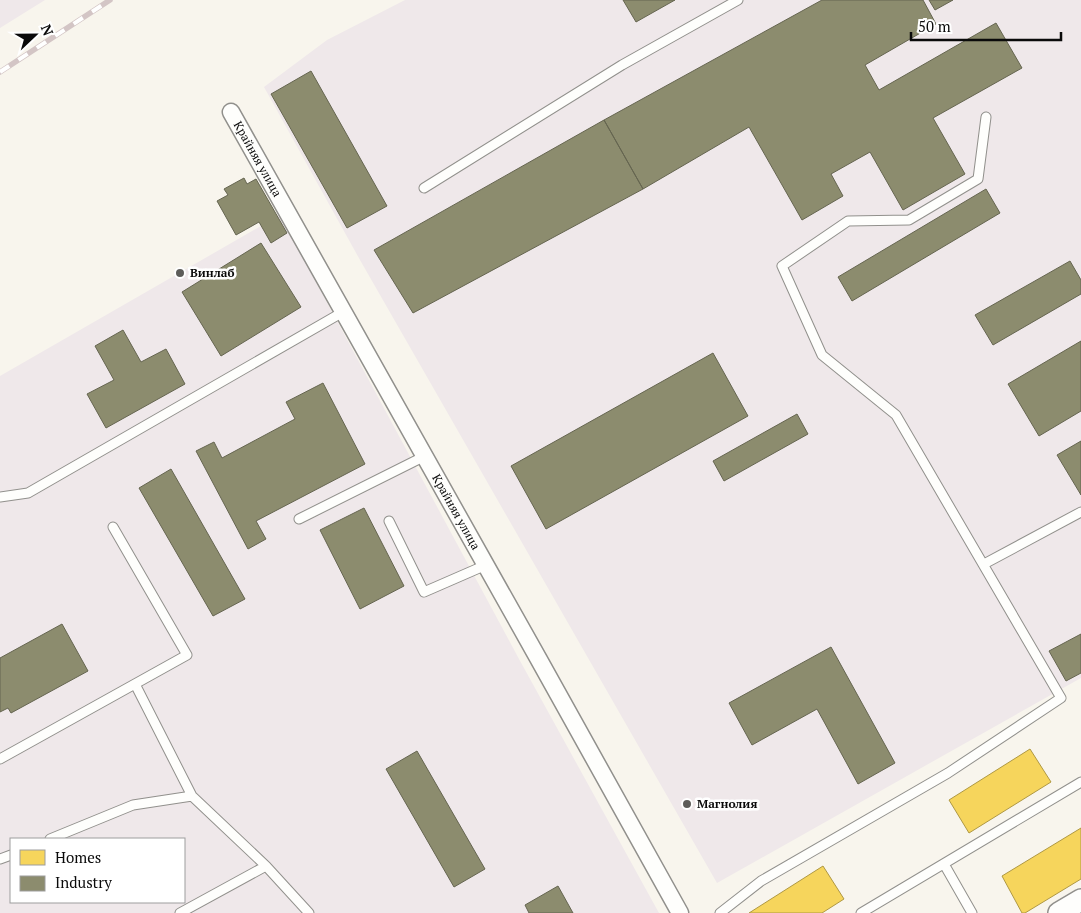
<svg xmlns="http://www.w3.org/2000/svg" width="1081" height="913" font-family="'PT Serif',serif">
<rect width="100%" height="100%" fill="#f8f5ed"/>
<path fill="#efe8ea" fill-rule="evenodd" d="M0 0H45L0 28Z
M405 0H1081V678L717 883 360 260 264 87 327 40Z
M280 215 519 659 659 913H0V376ZM11 839H184V902H11Z"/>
<path fill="#f6d55c" stroke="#af9843" d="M1030 749 1051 782 969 833 949 800Z
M1081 828V879L1025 913H1022L1002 876Z
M823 866 844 899 822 913H749Z"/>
<path fill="#8c8c6e" stroke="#656550" d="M623 0H675L636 22Z
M822 0H923L936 24 865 65 879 90 996 23 1022 68 933 118 965 174 903 210 870 152 831 174 843 196 802 220 749 127 643 189 604 120Z
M929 0H953L935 10Z
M311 71 387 206 347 228 271 94Z
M604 120 643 189 413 313 374 250Z
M244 178 247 184 256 179 287 233 271 243 259 222 236 235 217 201 228 195 224 189Z
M986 189 1000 213 852 301 838 277Z
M261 243 301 307 221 356 182 292Z
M1070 261 1081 280V294L993 345 975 315Z
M123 330 141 362 166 349 185 384 106 428 87 394 114 380 95 346Z
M1081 341V411L1039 436 1008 384Z
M713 353 748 416 546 529 511 466Z
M323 383 365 464 256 521 266 539 248 549 196 451 214 442 222 458 295 419 286 402Z
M797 414 808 434 724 481 713 461Z
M1081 441V495L1057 455Z
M171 469 245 599 213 616 139 488Z
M364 508 404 586 360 609 320 530Z
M62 624 88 671 11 713 8 708 0 712V658Z
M1081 634V673L1066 681 1049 651Z
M831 647 895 763 858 784 817 709 752 745 729 703Z
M417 751 485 869 454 887 386 769Z
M558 886 573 913H529L525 905Z"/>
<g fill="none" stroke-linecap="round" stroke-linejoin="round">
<g stroke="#91908c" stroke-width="11">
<path id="service" d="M424 188 622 65 738 0
M0 497 28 493 343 312
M299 519 425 456
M389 521 424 592 486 565
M984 564 1081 512
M135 684 192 796
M0 759 187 655 113 527
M50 839 133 805 192 796 266 866 180 913
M0 859 11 855
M944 864 972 913
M266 866 309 913
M720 913 761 881 948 773 1061 698 896 415 822 355 782 266 848 221 909 220 978 179 986 117
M861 913 1081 782"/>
</g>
<g stroke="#91908c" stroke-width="19">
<g id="minor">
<path id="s1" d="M231 112 538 658 680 913"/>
</g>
</g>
<g stroke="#91908c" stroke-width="24">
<path id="tertiary" d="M1059 913 1081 900"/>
</g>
<use href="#service" stroke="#fefefc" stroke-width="9"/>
<use href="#minor" stroke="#fefefc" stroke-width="16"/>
<use href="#tertiary" stroke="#fefefc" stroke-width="21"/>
<g stroke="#d3c5c5" stroke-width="5.5">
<path id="rail" d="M0 72 110 0"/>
</g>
<use href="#rail" stroke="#fff" stroke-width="4" stroke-dasharray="11" stroke-linecap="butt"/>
</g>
<g fill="#5d5c59" stroke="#fff" stroke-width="2">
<circle cx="180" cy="273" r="5"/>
<circle cx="687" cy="804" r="5"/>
</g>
<g text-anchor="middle" stroke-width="5" stroke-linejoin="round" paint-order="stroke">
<g font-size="12" fill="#0a0a0a" stroke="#fff">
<text dy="4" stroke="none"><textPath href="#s1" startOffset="54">Крайняя улица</textPath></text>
<text dy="4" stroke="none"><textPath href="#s1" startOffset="459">Крайняя улица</textPath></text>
</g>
<g font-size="12" font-weight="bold" fill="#0a0a0a" stroke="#fff" text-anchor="start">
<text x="190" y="277">Винлаб</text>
<text x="697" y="808">Магнолия</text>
</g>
</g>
<rect x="10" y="838" width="175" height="65" fill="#ffffff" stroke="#9d9d9d"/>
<rect x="20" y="850" width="25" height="15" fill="#f6d55c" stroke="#9d9d9d"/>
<text x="55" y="863" font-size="15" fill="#0a0a0a">Homes</text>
<rect x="20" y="876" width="25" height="15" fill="#8c8c6e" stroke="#9d9d9d"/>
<text x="55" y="888" font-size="15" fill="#0a0a0a">Industry</text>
<g transform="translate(35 35) rotate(68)" stroke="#ffffff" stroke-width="4" paint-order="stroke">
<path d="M0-4L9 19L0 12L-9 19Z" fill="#0a0a0a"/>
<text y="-8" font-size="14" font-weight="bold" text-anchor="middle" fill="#0a0a0a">N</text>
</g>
<path d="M911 32v8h150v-8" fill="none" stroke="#0a0a0a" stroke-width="2.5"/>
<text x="918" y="32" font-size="15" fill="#0a0a0a" stroke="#ffffff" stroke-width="4" paint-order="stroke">50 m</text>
</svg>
